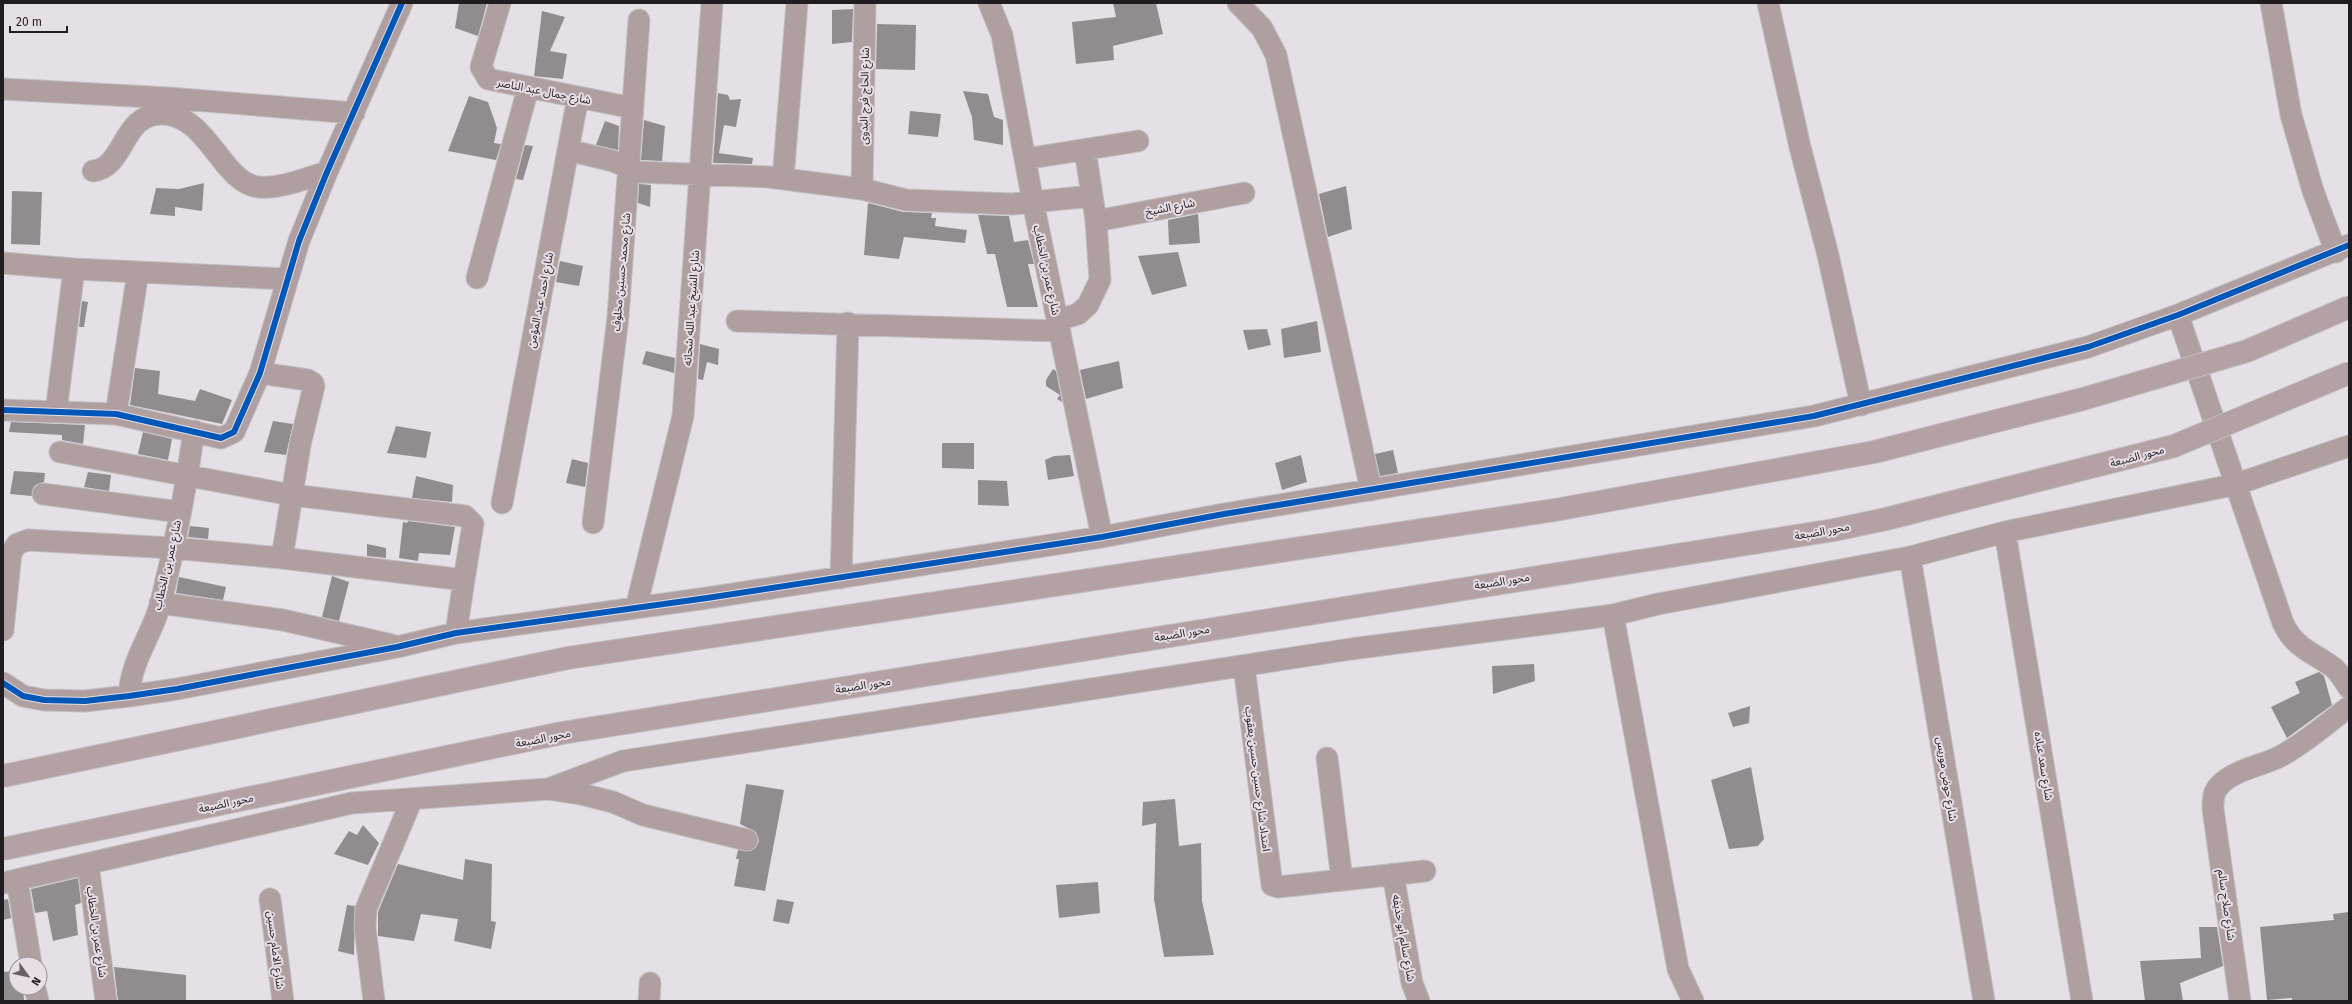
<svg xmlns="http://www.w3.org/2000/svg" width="2352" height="1004" font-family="'Fira Sans','Noto Sans Arabic',sans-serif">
<rect width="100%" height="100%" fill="#e5e0e5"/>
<path fill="#918d8e" d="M459 3H487L478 36 455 28Z
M1113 3H1156L1163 34 1113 46 1114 60 1076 64 1072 22 1116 17Z
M853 9 852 42 832 44V10Z
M542 11 565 17 550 51 567 54 563 79 534 76Z
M877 24 916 25 915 70 876 69Z
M963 91 988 94 994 117 1003 120V145L974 140 972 117Z
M718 93 728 95 730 100 741 99 736 127 724 125 719 153 753 158 752 164 713 163Z
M469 96 488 102 497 128 494 143 501 144 496 160 448 151Z
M910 111 941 114 938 137 908 134Z
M644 120 665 126 662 161 641 160Z
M605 121 619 126 618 150 596 145Z
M525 145 533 146 523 180 516 179Z
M204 183 202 211 175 207V216L150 214 156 188 179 189Z
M639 184 651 185 650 207 638 203Z
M1346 186 1352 229 1328 237 1319 194Z
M12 191 42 192 40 245 11 244Z
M868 203 903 212 932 213 931 218H936L935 226 967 230 965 243 904 237 899 259 864 255Z
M1198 214 1200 243 1169 245 1168 220Z
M978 215 1009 216 1014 242 1028 240 1034 264H1028L1038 307H1007L995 254H987Z
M1178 252 1187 286 1152 295 1138 256Z
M560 261 583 266 579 286 556 282Z
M82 301 88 302 84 327H79Z
M1317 321 1321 352 1284 358 1281 329Z
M1267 329 1271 345 1248 350 1243 330Z
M700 344 719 349 718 365 707 362 703 380 698 379Z
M646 351 675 358 674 373 642 364Z
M1119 361 1123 388 1086 399 1080 370Z
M135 368 160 371 158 394 195 401 200 389 232 400 222 424 130 405Z
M1053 369 1056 371 1062 402 1057 399 1060 395 1046 386V380Z
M273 421 293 424 286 455 264 452Z
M11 422 85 425 83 444 62 440V435L9 432Z
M396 426 431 432 426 458 387 453Z
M143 432 172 439 168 460 138 454Z
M942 443H974V469L942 468Z
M1393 450 1398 473 1380 476 1375 454Z
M1070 455 1074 476 1048 480 1045 460 1054 456Z
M1301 455 1307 482 1282 490 1275 463Z
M572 459 588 463 585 487 566 483Z
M14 471 45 473 44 482 34 486 32 496 10 494Z
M88 472 111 475 109 491 84 487Z
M416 476 453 485 452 502 412 498Z
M978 480 1007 481 1009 506 978 505Z
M408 521 455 527 450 555 419 553 418 561 399 558 403 522 407 523Z
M190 526 209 528 208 539 188 537Z
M367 544 386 548V558L367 556Z
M332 576 349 582 339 621 322 617Z
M179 577 226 587 223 600 176 593Z
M1534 664 1535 681 1493 694 1492 666Z
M2319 672 2324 676 2332 705 2287 738 2271 707 2300 693 2295 682Z
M1750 706 1749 723 1733 727 1728 713Z
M1751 767 1764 839 1758 846 1729 849 1711 780Z
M746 784 784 790 765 891 734 886 739 859H736L738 850 751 851 759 842 756 832 740 824Z
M1175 799 1179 846 1201 843 1202 901 1214 955 1164 957 1154 899 1156 823 1142 826 1143 802Z
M363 825 379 843 368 865 334 854 349 831 357 835Z
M465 859 492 864 491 921 496 922 491 949 454 941 458 919 421 914 414 941 378 936V912L398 864 463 880Z
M78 878 81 903 75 905 78 935 53 941 47 911 35 913 31 889Z
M1098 882 1100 913 1059 918 1056 885Z
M8 899 11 918 3 920V900Z
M777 899 794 902 789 924 773 921Z
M347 905 355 906 354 955 338 951Z
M2349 912V1001H2292V998L2267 1000 2260 927 2334 920 2333 914Z
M2199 927H2217L2223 966 2180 983 2183 1001H2145L2140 961 2201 958Z
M114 967 186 975V1001H118Z
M16 971V988H23L24 1001H3V972Z"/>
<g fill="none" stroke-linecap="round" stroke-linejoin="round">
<g stroke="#c1bec1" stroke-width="23">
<path id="minor" d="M500 3 481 67 488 79 633 108
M989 3 1002 35 1033 202 1102 537
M1238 3 1262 28 1276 55 1371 490
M1768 3 1800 147 1828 255 1861 405
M2271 3 2291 115 2313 191 2336 252
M3 89 169 98 354 113
M568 150 613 161 638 172 768 177 862 189 906 200 1012 204 1092 196
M1025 159 1138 141
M93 171C126 167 121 114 162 114 209 115 221 183 259 187 281 189 306 178 327 172
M783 179 797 3
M862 189 865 3
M1096 221 1244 193
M3 263 74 269 287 279
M477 278 528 88
M2178 315 2283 623C2295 649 2313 652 2334 668 2340 673 2344 681 2349 688
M1058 320 1078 314 1088 305 1100 280 1096 221 1085 150
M737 321 1060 331
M260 373 308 380 313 383 314 386 300 445 282 558
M3 410 116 414 221 438 234 432 260 373 299 241 327 172 402 3
M56 412 74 269
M116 414 138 272
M60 452 292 495 465 516 473 524 464 580
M43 494 179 512
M502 503 578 97
M593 523 618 317 639 20
M2005 532 2082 1001
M1910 557 1984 1001
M841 578 848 323
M160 603 283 620 392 645
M636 608 683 416 712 3
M1613 615 1678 969 1693 1001
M3 630 11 553 17 544 28 540 172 548 282 558 464 580 456 633
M1244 666 1272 885 1278 887 1425 871
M3 683 23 696 44 700 85 701 129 696 177 689 397 647 456 633 707 598 1102 537 1224 514 1814 416 2088 347 2178 315 2349 245
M129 696C131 659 152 636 161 602 175 546 186 488 194 431
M1327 758 1342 880
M548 789 623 761 1351 649 1613 615 1658 604 1910 557 2005 532 2237 484 2349 446
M88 864 106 1001
M1393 874 1412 983 1419 1001
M17 880 31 964
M3 883 352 803 548 789 581 794 613 802 643 815 747 840
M270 899 283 1001
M35 988 38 1001
M374 1001 365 928 366 909 412 799
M649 1001 650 983
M2240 1001 2213 809C2213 800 2213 792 2219 786 2233 770 2261 766 2279 757 2304 744 2326 724 2349 707"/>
</g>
<use href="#minor" stroke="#af9fa0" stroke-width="21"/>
<g stroke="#c1bec1" stroke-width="24" stroke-linecap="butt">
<path id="highway-bridge" d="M3 776 568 658 1555 510 1874 452 2083 399 2247 351 2349 307
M3 849 562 733 1834 530 1886 519 2174 446 2349 373"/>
</g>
<use href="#highway-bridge" stroke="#b3a1a5" stroke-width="22"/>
<g stroke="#e7dee6" stroke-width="8">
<path id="cycleway" d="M3 410 116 414 221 438 234 432 260 373 299 241 327 172 402 3
M3 683 23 696 44 700 85 701 129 696 177 689 397 647 456 633 707 598 1102 537 1224 514 1814 416 2088 347 2178 315 2349 245"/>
</g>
<use href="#cycleway" stroke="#0057b8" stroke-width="6"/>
</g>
<g text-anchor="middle" stroke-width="4" stroke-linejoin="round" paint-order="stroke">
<g font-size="11" fill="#201d20" stroke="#e7dee6">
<text transform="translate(544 91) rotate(11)" y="4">شارع جمال عبد الناصر</text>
<text transform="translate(864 96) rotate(-89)" y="4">شارع الحاج فرج البدوى</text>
<text transform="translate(1170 207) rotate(-11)" y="4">شارع الشيخ</text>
<text transform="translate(1047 270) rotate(78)" y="4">شارع عمر بن الخطاب</text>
<text transform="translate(621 272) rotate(-85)" y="4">شارع محمد حسنين مخلوف</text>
<text transform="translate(540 300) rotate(-79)" y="4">شارع احمد عبد المؤمن</text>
<text transform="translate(691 308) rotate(-86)" y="4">شارع الشيخ عبد الله شحاته</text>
<text transform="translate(2137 456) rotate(-15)" y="4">محور الضبعة</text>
<text transform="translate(1822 531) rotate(-10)" y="4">محور الضبعة</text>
<text transform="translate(167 565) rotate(-77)" y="4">شارع عمر بن الخطاب</text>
<text transform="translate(1502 581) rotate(-9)" y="4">محور الضبعة</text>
<text transform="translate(1182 633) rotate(-9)" y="4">محور الضبعة</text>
<text transform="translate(863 685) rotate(-9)" y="4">محور الضبعة</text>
<text transform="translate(543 738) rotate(-11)" y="4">محور الضبعة</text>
<text transform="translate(2044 766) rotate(81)" y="4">شارع سعد عباده</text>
<text transform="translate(1258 779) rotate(83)" y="4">امتداد شارع حسين حسين يعقوب</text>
<text transform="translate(1947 779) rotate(81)" y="4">شارع حوض موريس</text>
<text transform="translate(226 803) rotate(-12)" y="4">محور الضبعة</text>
<text transform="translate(2227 905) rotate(82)" y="4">شارع صلاح سالم</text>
<text transform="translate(97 932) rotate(82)" y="4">شارع عمر بن الخطاب</text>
<text transform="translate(1404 938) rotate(80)" y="4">شارع سالم ابو حذيفه</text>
<text transform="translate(276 950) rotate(83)" y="4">شارع الامام حسين</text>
</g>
</g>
<rect width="2352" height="1004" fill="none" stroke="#201d20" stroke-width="8"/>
<g transform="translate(28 976) rotate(123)"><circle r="19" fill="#e7dee6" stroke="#979197"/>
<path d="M0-3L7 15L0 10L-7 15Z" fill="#656165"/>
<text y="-6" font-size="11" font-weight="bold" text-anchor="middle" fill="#201d20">N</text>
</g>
<path d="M10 26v6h57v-6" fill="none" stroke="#201d20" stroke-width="2"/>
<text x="16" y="26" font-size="12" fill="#201d20" stroke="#e7dee6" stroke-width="3" paint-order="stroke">20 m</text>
</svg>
